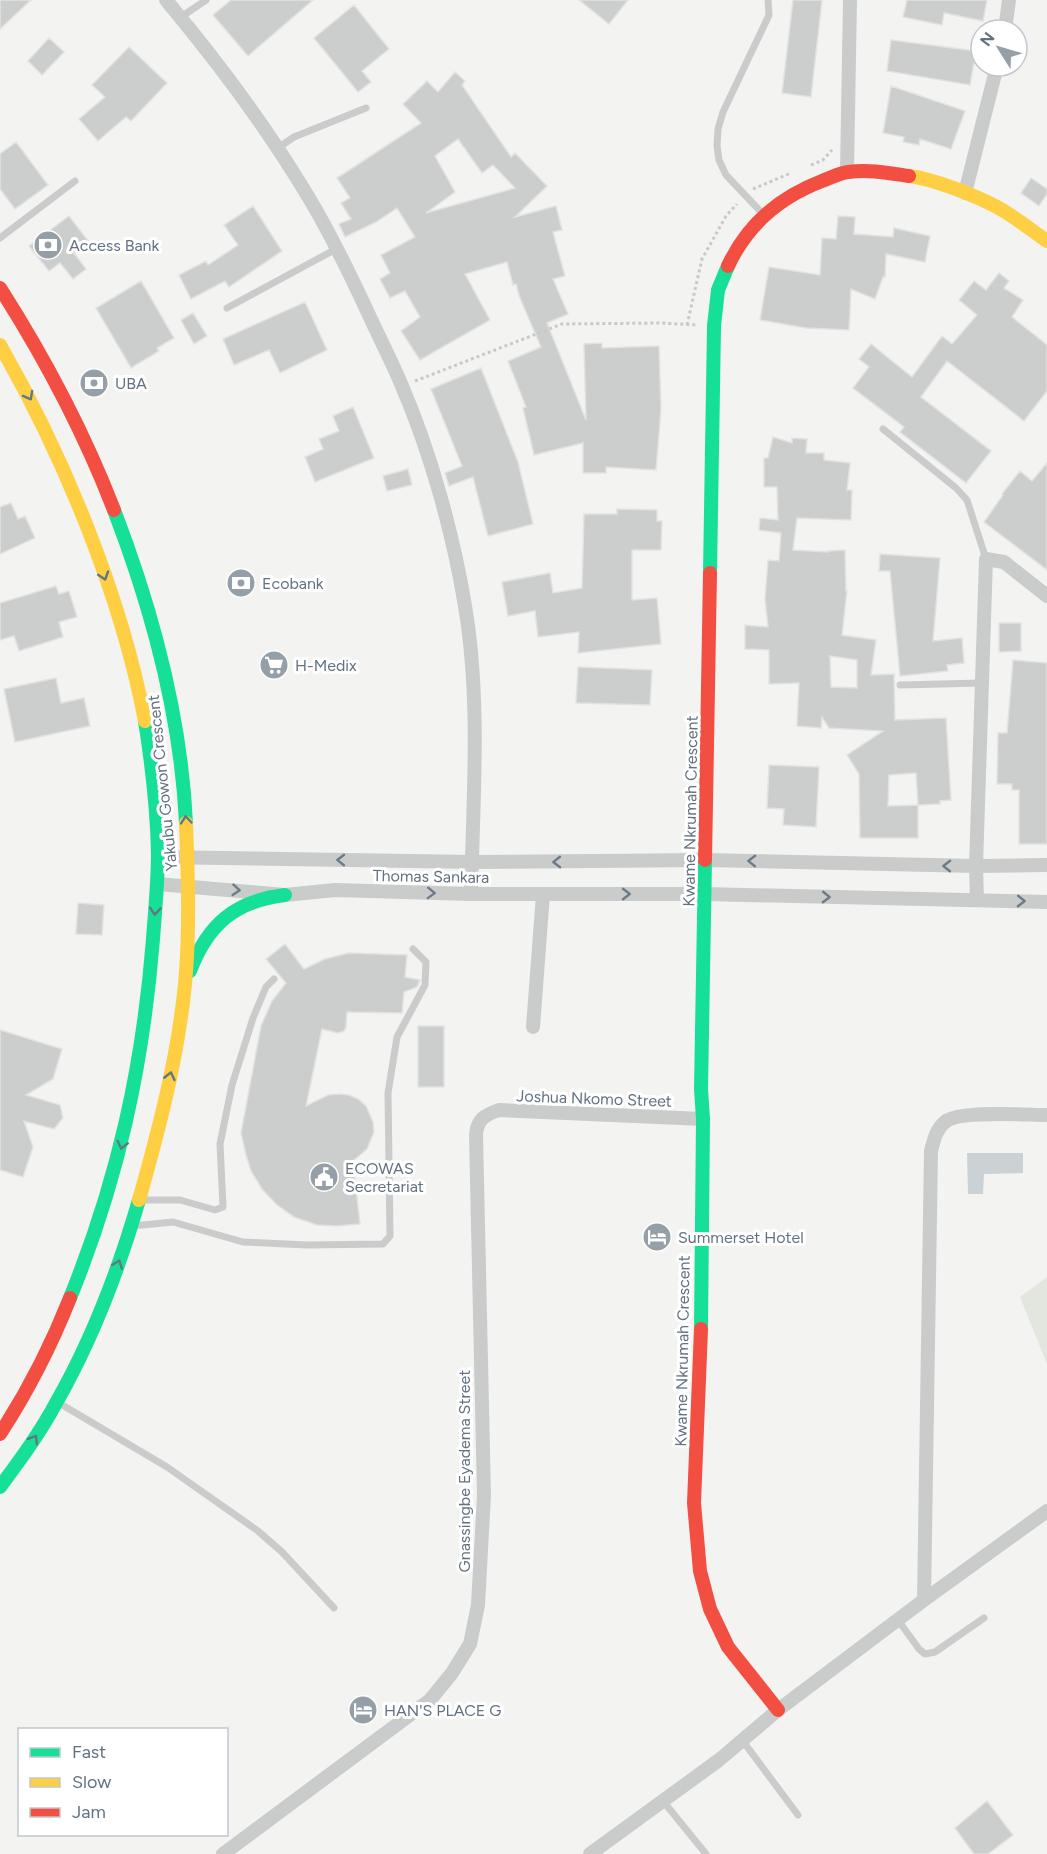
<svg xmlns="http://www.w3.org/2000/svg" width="1047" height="1854" font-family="Figtree,sans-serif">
<rect width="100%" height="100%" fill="#f3f3f1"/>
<path fill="#e2e6df" d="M1047 1277V1364L1020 1297Z"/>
<path fill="#cbd2d5" d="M1023 1153V1173L984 1174 983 1194H968L967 1153Z"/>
<path fill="#cccdcd" stroke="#e2e2e1" stroke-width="1.5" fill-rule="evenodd" d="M0 0H31L0 29Z
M231 0H313L248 56 213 15Z
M579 0H628L609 24Z
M793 0H822L811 97 782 93Z
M907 0H987L983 21 944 13 942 25 903 17Z
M354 5 389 49 362 71 371 82 358 92 314 38Z
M49 38 64 52 42 75 28 61Z
M891 40 976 51 970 85 887 71Z
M129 47 167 83 131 121 126 117 98 141 79 119 105 97 92 85Z
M455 72 465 81 462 85 511 157 515 153 547 186 515 217 556 206 562 230 553 232 565 276 553 279 568 314 547 323 586 420 584 344 602 343V348L659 346 661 409 656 470 606 467V473H583V443L534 455 523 408 526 407 508 361 541 347 520 298 516 284 513 285 507 262 465 274 490 320 420 360 401 331 420 317 405 291 390 298 380 279 390 273 381 255 415 237 397 208 376 222 345 237 339 224 351 219 341 203 350 198 337 178 421 123 403 104 427 81 438 92ZM458 139 482 173 493 165 515 188 426 213 455 192 435 156Z
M891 86 965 111 951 149 920 139 919 145 903 142 904 137 883 133Z
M16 142 48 185 15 209 0 189V154Z
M1031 178 1047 189V194L1039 206 1021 193Z
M253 206 282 251 229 287 225 281 191 299 179 275 206 261 208 265 238 245 224 225Z
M69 216 89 242 74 253 86 269 73 279 60 263 49 271 29 246Z
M838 216 855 217 854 234 893 237 894 228 930 236 925 262 886 254 885 277H883L875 299 851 289 849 330 806 328 760 320 769 267 820 275 822 238 836 239Z
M999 273 1009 281 1004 288 1023 300 1012 317 1047 345V391L1024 421 947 361 921 397 991 451 966 483 900 432 904 427 853 388 869 367 859 359 871 344 912 377 942 336 952 344 977 315 959 300 974 281 986 290Z
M141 281 174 338 157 348 159 351 131 368 96 308Z
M305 302 327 350 280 373 269 350 234 365 223 339Z
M193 313 207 336 194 344 181 320Z
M481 368 518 462 533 524 488 536 473 477 449 486 445 473 462 466 431 389Z
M353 407 374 458 315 482 305 457 323 449 319 439 339 431 333 416Z
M773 437 792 443V438L807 439 806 453H824V460L850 463 847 490H852L851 520 797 518 793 550 828 552V551L845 550 846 591H847L842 635 876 640 871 675 894 674 895 720 946 718 951 800 940 801V804L918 805 916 773 889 775 888 806 918 805V838H860L859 774 847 755 883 731 829 728 822 717 821 728 797 726 799 683 769 684V650L745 649V625L768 627 765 599 768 560 779 561 781 533 759 530 760 518 778 520 777 487H764V458H768ZM830 656 857 660V688L831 687Z
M1047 463V570L984 522 1003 495 1002 494 1020 471 1032 481Z
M408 469 412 485 387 491 383 476Z
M11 503 18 519 25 516 35 538 0 554V507Z
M617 509 657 510V521H662L661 550H632V600L657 598 661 644 578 653 579 632 538 637 535 611 508 616 502 582 550 573 553 593 582 588 584 514H617Z
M880 554 940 558 933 641 962 638 964 663 947 665 948 671 900 676 890 571H879Z
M56 586 59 594 69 591 77 617 59 622 63 637 19 651 14 636 0 640V603Z
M999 623H1021V651L999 652Z
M1013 660 1047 663V844H1019V790H1012V784H997L998 733H1007Z
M578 667 652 670 650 705 576 703Z
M56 678 61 703 84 698 90 726 15 742 4 689Z
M769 765 819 767 816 827 783 825 784 809 767 808Z
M78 903 104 905 102 935 76 934Z
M285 944 304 969 325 959 349 953 407 955 405 977 420 980 417 987 404 992 402 1013 347 1012 346 1027 344 1031 338 1033 322 1029 306 1106 328 1095 339 1094 349 1095 358 1099 366 1106 373 1122 374 1132 367 1149 353 1161 360 1224 336 1226 317 1225 294 1217 276 1204 262 1189 251 1171 246 1155 241 1133 261 1026 272 1001 286 983 266 959Z
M418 1026H444V1087H418Z
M0 1030 62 1049 53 1079 26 1095 60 1105 63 1118 54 1129 24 1121 33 1147 23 1177 0 1170Z
M987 1801 1013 1835 988 1854H974L955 1828Z"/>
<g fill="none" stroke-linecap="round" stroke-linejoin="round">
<path stroke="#c8c9c9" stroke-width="3" stroke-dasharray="3 3" stroke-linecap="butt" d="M811 165 823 160 832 150
M753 189 791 173
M687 325 702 259 726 216 737 204
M415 381 562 324 661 323 698 325"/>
<path stroke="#cacccc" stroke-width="7" d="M181 17 206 0
M278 148 294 137 366 108
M764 215 726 175 719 160 717 146 718 129 723 112 769 15 768 0
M0 238 75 181
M227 308 336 249
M883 429 956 488 967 500 986 559
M900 685 982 683
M142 1200H180L215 1210 223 1207 220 1144 232 1085 253 1018 266 987 274 979
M132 1226 173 1222 243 1242 307 1245 383 1244 390 1236 388 1093 397 1037 425 985 426 962 413 949
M59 1403 167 1467 258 1531 282 1552 334 1608
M898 1620 919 1649 925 1654 935 1652 984 1618
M742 1740 798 1815
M663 1801 706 1854"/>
<path stroke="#cacccc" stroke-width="14" d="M166 0C217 61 265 125 306 193 330 232 350 274 369 315 380 339 392 362 402 386 431 454 453 533 465 606 481 701 473 799 471 894
M1005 30 1009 0
M847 172 850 0
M965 193 997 66
M158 857 472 862 705 860 976 866 1047 865
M157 884 285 895 335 890 471 894H705L1047 902
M977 900 976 866 986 559 1004 562 1047 596
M533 1027 543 894
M924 1600 931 1151C934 1140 936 1129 945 1122 958 1110 1027 1115 1047 1115
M223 1854 430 1700 452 1673 470 1644 478 1605 484 1495 476 1135C477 1119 485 1115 499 1110L703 1119
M590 1854 719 1760 778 1710 924 1600 1047 1511"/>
<path stroke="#16e098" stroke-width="14" d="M114 510C152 609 181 716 186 823
M710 573 714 326 718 290 728 266
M190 971C208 924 235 901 285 895
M70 1298C118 1180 143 1066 153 939 155 911 158 882 158 853 157 809 152 765 145 721
M701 1329 703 1119 701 1089 705 860
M0 1487C20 1460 40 1433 56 1403 92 1340 119 1269 139 1200"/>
<path stroke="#ffcf43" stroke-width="14" d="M909 176C934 179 974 195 997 207 1014 216 1031 230 1047 241
M0 345C64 457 121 595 145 721
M139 1200C159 1129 178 1057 185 984 190 931 188 876 186 823"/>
<path stroke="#f24e42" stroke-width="14" d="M728 266C747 225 780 197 822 181 830 178 840 173 848 172 869 169 889 173 909 176
M0 288C46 360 83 430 114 510
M705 860 710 573
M701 1329 694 1503 700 1571 710 1609 728 1647 778 1710
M0 1434C28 1391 51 1346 70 1298"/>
</g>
<defs><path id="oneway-chevron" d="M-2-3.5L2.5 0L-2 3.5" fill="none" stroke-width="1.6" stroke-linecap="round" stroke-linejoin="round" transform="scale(1.5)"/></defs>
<g stroke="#5f7882">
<use href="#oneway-chevron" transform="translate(29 396) rotate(61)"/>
<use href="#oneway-chevron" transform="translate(104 576) rotate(72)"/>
<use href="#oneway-chevron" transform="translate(186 820) rotate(-95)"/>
<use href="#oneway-chevron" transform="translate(155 911) rotate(94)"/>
<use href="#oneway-chevron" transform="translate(170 1076) rotate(-77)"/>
<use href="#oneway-chevron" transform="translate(122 1145) rotate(104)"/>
<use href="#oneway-chevron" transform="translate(118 1264) rotate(-69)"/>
<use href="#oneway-chevron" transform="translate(34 1439) rotate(-59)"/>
</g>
<g stroke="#6d7b88">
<use href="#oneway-chevron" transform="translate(341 860) rotate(-179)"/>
<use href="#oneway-chevron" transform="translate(752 861) rotate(-179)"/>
<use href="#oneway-chevron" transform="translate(557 862) rotate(179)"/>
<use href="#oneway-chevron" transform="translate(947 866) rotate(-179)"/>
<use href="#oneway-chevron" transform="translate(236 890) rotate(5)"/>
<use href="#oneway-chevron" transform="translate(431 893) rotate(2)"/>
<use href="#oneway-chevron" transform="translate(626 894)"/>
<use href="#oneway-chevron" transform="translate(826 897) rotate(1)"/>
<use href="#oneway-chevron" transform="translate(1021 901) rotate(1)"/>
</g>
<defs>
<g id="bank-disc" transform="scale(1.5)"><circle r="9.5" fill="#959fa8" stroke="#fff"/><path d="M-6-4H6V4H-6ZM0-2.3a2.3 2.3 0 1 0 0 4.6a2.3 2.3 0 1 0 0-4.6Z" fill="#fff"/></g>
<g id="supermarket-disc" transform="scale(1.5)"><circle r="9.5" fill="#959fa8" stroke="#fff"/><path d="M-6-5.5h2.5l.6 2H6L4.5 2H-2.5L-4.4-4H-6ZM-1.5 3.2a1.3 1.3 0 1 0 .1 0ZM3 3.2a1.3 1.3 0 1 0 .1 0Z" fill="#fff"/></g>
<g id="civic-disc" transform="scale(1.5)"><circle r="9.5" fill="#959fa8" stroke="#fff"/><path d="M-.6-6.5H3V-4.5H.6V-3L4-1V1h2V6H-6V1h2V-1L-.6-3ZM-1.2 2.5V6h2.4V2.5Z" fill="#fff"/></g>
<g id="hotel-disc" transform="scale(1.5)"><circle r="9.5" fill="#959fa8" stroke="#fff"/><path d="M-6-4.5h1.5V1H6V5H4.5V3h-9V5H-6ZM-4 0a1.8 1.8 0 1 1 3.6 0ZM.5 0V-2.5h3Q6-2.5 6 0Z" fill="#fff"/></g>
</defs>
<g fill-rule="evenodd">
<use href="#bank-disc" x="48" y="245"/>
<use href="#bank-disc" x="94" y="383"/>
<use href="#bank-disc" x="241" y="583"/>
<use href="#supermarket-disc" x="274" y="665"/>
<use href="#civic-disc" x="324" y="1177"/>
<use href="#hotel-disc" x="657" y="1237"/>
<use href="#hotel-disc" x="363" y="1710"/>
</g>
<g text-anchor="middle" stroke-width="6" stroke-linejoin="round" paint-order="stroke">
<g font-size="16" fill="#637281" stroke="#fff" text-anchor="start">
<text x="69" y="251">Access Bank</text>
<text x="115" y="389">UBA</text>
<text x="262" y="589">Ecobank</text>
<text x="295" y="671">H-Medix</text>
<text x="345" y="1174">ECOWAS<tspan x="345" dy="18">Secretariat</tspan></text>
<text x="678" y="1243">Summerset Hotel</text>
<text x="384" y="1716">HAN'S PLACE G</text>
</g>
<g font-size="16" fill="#637281" stroke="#fff">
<text transform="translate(162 783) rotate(-96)" y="6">Yakubu Gowon Crescent</text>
<text transform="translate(690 811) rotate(-89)" y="6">Kwame Nkrumah Crescent</text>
<text transform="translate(431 876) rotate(1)" y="6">Thomas Sankara</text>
<text transform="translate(594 1098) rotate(2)" y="6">Joshua Nkomo Street</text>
<text transform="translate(682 1351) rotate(-89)" y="6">Kwame Nkrumah Crescent</text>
<text transform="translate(464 1471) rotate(-90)" y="6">Gnassingbe Eyadema Street</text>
</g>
</g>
<rect x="18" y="1728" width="210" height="108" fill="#ffffff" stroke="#c1c7cd" stroke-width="1.5"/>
<rect x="30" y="1748" width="30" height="9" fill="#16e098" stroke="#c1c7cd" stroke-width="1.5"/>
<text x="72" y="1758" font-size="18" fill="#637281">Fast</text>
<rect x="30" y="1778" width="30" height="9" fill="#ffcf43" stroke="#c1c7cd" stroke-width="1.5"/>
<text x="72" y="1788" font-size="18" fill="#637281">Slow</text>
<rect x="30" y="1808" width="30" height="9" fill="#f24e42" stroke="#c1c7cd" stroke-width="1.5"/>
<text x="72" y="1818" font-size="18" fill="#637281">Jam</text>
<g transform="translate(999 48) rotate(307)"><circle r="28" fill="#ffffff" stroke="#c1c7cd" stroke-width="1.5"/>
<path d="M0-4.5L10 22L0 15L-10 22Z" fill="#959fa8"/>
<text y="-9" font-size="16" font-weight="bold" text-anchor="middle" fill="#637281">N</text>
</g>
</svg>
